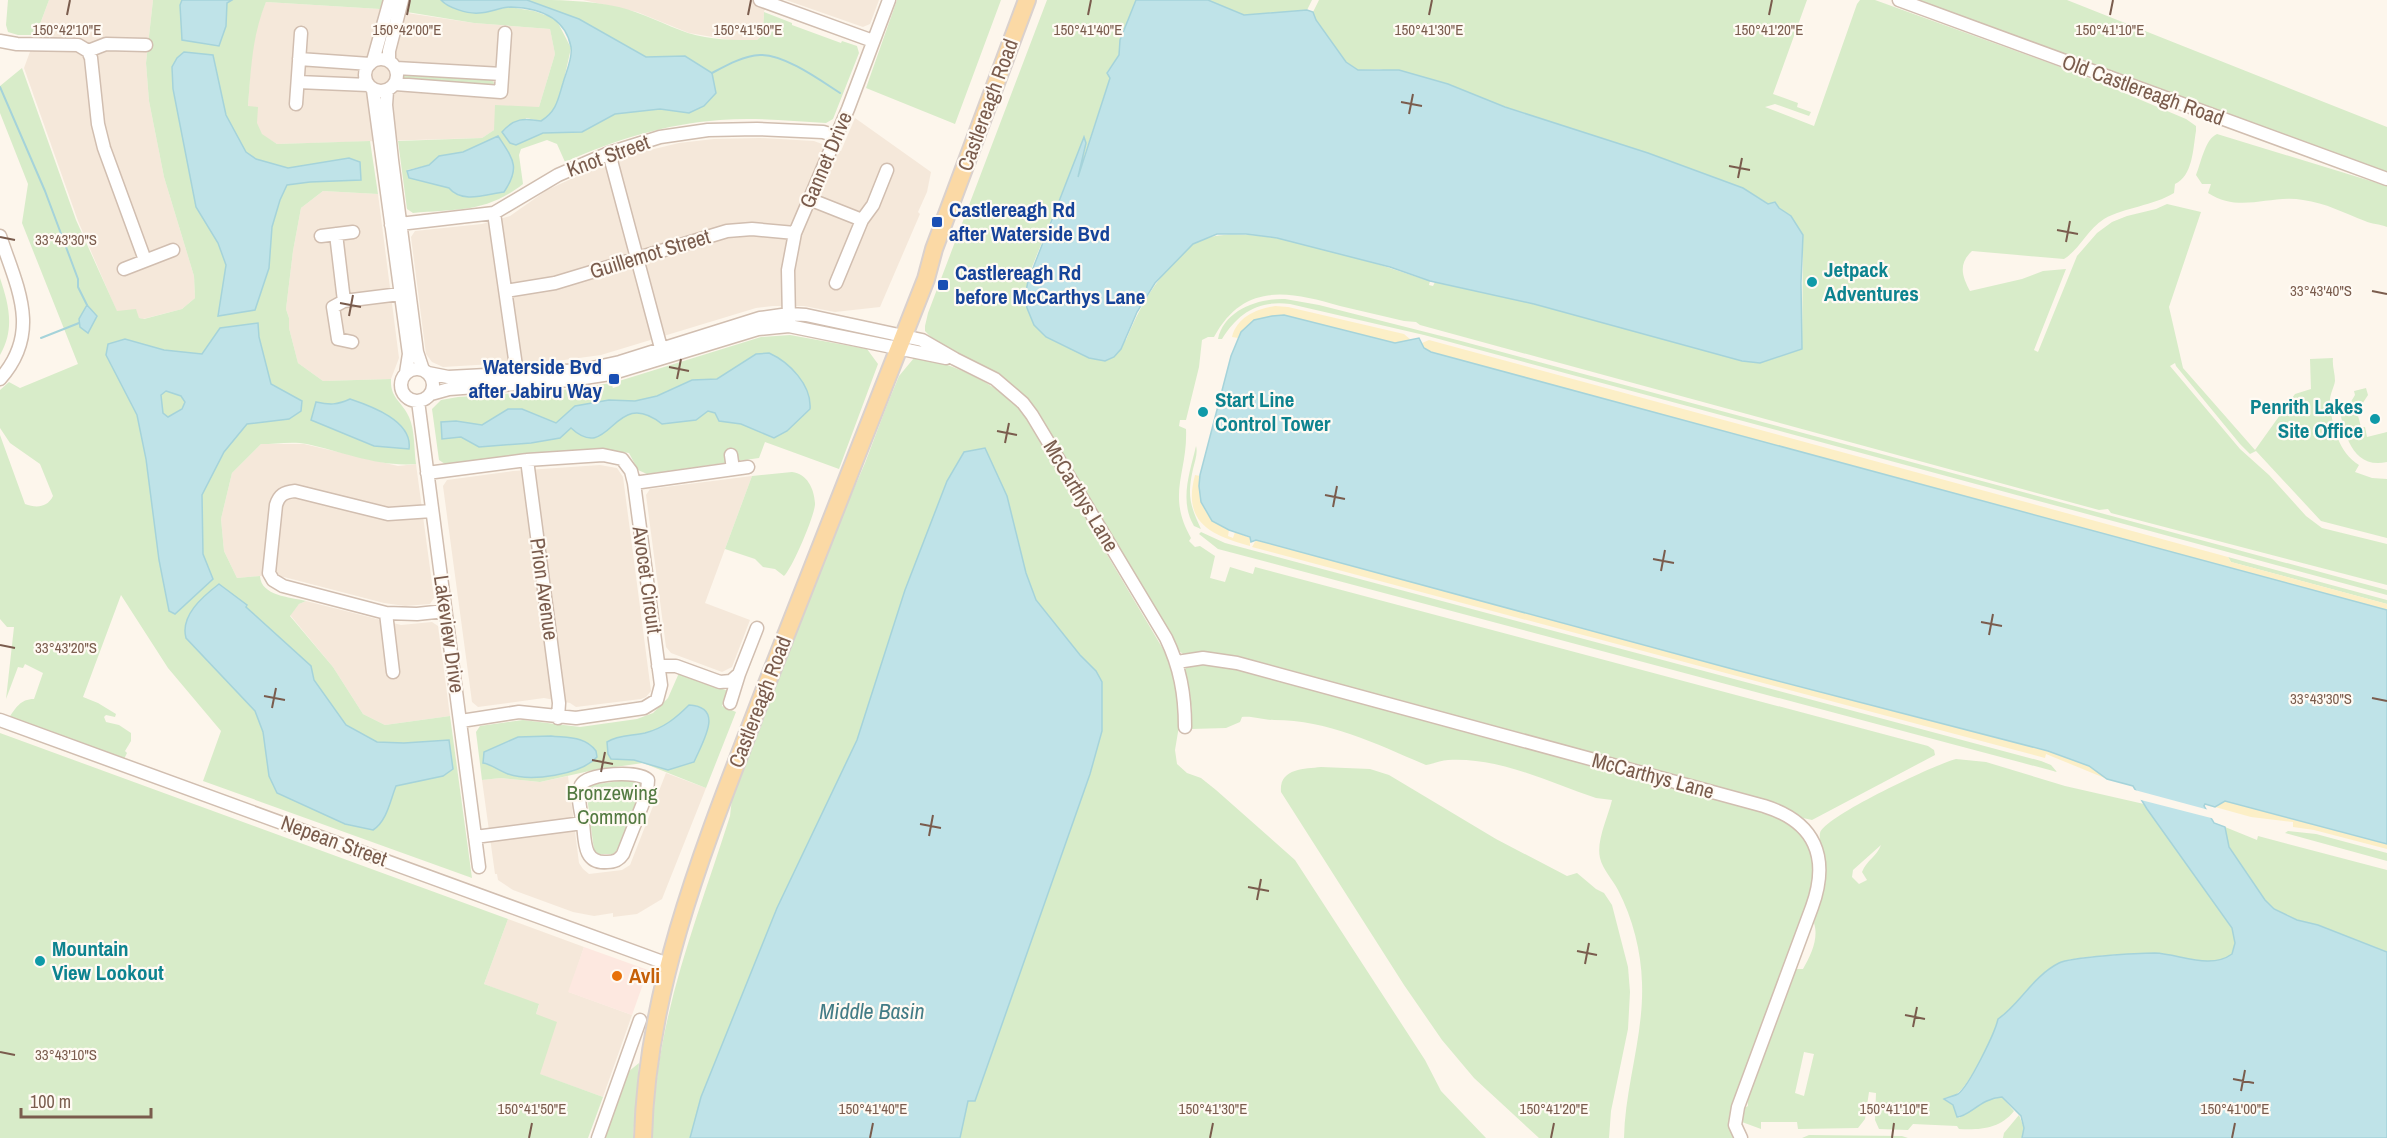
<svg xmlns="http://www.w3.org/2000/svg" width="2387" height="1138" font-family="'Archivo Narrow',sans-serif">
<rect width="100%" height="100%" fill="#fdf6ec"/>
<path fill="#f5e8da" d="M49 0H153L146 63 149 101 164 177 194 276 195 298 182 309 143 319 117 312 78 221 24 68Z
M583 0H768L764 12 763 35 757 40H730L689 33 637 12Z
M786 0H879L870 24 863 27Z
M266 2 380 9 474 23 550 29 555 54 539 107 494 130 482 138 277 144 262 135 248 106 252 44 257 23Z
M855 118 931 172 927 192 918 212 920 214 880 307 835 312 804 306H773L756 308 601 355 564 360 443 367 432 362 426 354 411 237 415 231 482 224 510 216 547 190 571 179 625 156 679 143 714 139 760 138 814 141 841 151Z
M323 191 378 194 399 358 391 379 323 381 298 363 289 328V318L286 309 293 251 301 208Z
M261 444H304L398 466 416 464 434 598 430 604 405 606 384 603 284 577 260 576 237 578 224 551 221 519 232 473Z
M600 465 617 468 623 477 651 691 646 697 641 699 576 707 570 703 544 698 478 707 472 702 443 486 447 480 513 471Z
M752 476 705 603 750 620 732 667 722 672 671 653 666 647 646 495 650 489Z
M306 601 401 625 432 622 438 626 450 716 385 725 363 714 333 667 290 615 299 604Z
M666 773 706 788 662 899 637 914 613 917V913L594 916 573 912 513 890 498 880 497 874H495L482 780 501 778 540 782 568 776 579 863 583 869 589 874 622 870 630 865Z
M508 919 584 947 569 992 632 1015 603 1097 539 1074 536 1014 539 1005 484 984Z"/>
<path fill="#fde8e0" d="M584 947 648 970 632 1015 568 992Z"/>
<path fill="#d8ecc9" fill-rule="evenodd" d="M8 0H49L36 35H18L8 32 6 25Z
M153 0H383L380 9 266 2C252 36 251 69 248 106L258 107 257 123 262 134 277 144 370 141 378 194 323 191 301 208 293 251 286 309 289 318V328L298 363 323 381 391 379C390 399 402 401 409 417 415 430 414 450 416 464 378 467 343 452 307 444 293 441 275 444 261 444L232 473 221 519 224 551 237 578 260 576C261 596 290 597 306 601L299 604 290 616 333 667 363 714 385 725 450 716 472 878 203 781 221 731 168 668 121 595 83 697 98 703 116 714 115 717 106 715 104 717 106 722 119 725 131 733V741L125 751 127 753 123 761 8 719C16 708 20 699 34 699L43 673 25 664 23 668 18 667 6 699 14 627H7L0 619V435L25 504C36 508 47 508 53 496L40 464 10 443 0 428V390L9 382 20 388 78 364 22 223 28 184 0 113V86L22 68 76 220 117 311 136 309 139 318 144 319 182 309 195 298 194 276 164 177 149 101 146 63Z
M411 0H441L479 13 509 7 534 11 556 19 571 48 559 102 551 115 541 121 526 118 516 145 543 133 582 132 615 114 660 109 689 112 685 56 646 57 579 19 527 0C558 0 588 0 619 7 643 13 665 25 688 33 710 40 734 40 757 40L763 35 764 12 792 23V25L841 43 842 41 857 46 859 53 833 119 826 123C791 121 755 117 720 120 665 124 615 140 565 162L557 144 547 140 521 149 519 155 523 184C486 213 457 209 413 213L407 209 398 141 482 138 494 130 495 105 539 107 555 54 550 29 474 23 407 12ZM466 151 453 192 449 188 409 177 407 170 429 165Z
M897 0H1001L955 124 866 88Z
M1047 0H1136L1120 40 1119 55 1107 72 1110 78 1074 187 1086 143 1084 138 1032 267 1025 296 1046 337 1089 358 1126 340C1139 308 1155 280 1180 256 1185 252 1189 246 1194 243 1245 215 1375 264 1430 281L1429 285 1433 286 1435 282 1534 304 1742 361 1760 363 1802 349 1803 235 1791 216 1779 208 1775 202 1769 204 1743 188 1648 153 1505 107 1448 84 1379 69 1358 70 1346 62 1316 20 1313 12 1319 0H1807L1773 94 1798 103 1797 107 1811 112 1809 116 1775 104 1765 107 1814 126 1857 4 1860 0H1875L2077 73 2186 119 2196 126V131C2193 148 2193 176 2175 184L2174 193C2153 206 2125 207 2104 219 2087 230 2080 249 2064 259L1972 251C1958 264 1962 276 1970 291L2022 279 2043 271 2066 269 2034 350 2038 352 2077 256 2097 233 2112 222 2127 216 2156 209 2167 204 2201 212 2169 307 2183 368 2255 450 2295 394 2311 389 2310 359 2333 358C2332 366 2335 373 2335 381 2334 388 2329 395 2330 404 2332 426 2339 453 2359 465L2355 472 2372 478 2387 479V538L2321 521 2256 451 2250 454 2240 444 2176 366 2175 363 2170 366 2240 449 2269 475 2306 516 2322 528 2387 544V585L2111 513 2108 509 2099 510 1420 325 1416 322 1404 321C1383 316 1361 311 1340 306 1288 291 1244 282 1214 337H1208L1202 340 1199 367 1186 420H1180L1179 426 1186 429C1188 473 1166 494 1191 538L1189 541 1195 547 1200 546 1215 556 1210 578 1225 582 1230 567 1253 574 1255 567 1928 746 1934 750 1935 755 1812 820 1803 818 1778 804 1273 669 1216 654 1186 656 1179 651 1032 405C1020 393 1008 381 993 372 972 358 942 351 925 331V326L928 313Z
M1208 0H1312L1307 10 1244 15Z
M1916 0H2067L2387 127V172Z
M402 72 491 79 494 83 493 86 401 82Z
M2217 134 2387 186V227C2380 224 2371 224 2365 221 2344 213 2326 203 2303 200 2271 194 2240 214 2208 193L2211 184H2202L2196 175C2201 163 2205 139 2217 134Z
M0 278C9 305 15 329 0 355Z
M1285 299 1319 305 1461 341 2387 590V595L1424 335 1290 304C1258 300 1238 313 1222 339H1218C1224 310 1259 298 1285 299Z
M790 335 867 349 878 364 839 469 765 442 759 458 647 474 638 470 629 453 602 449 515 455 445 464 439 460 432 409 441 400 458 397 573 389 611 383 613 388 619 386V381L761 337Z
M922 357C959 367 992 382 1020 408L1163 649 1172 669 1177 689 1179 726 1175 750 1177 764 1187 773 1201 778 1216 790 1295 860 1425 1060 1441 1091 1486 1138H960L968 1101H975L1090 774 1102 731 1096 671 1080 655 1036 600 1026 573 947 481 905 590 857 740 777 908 701 1097 690 1138H652C654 1107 656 1077 662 1046 676 968 706 892 730 816L732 798 737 783 812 585 865 463 887 405 899 376 914 358Z
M2366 388 2368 395 2357 412 2361 427H2365L2367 437 2387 432V462C2350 470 2344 430 2338 403L2349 405 2355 395 2354 391Z
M1196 446C1198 453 1195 461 1193 469 1187 496 1190 505 1201 529L1194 526C1179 501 1190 472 1196 446Z
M792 472C807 474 814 488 815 503 816 513 792 569 784 576L775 569 763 567 755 559 725 549 752 476Z
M1201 532 1225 543 2041 761 2051 765 2057 772 1218 549 1199 534Z
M2228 557 2387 600V604L2231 562Z
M1210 661 1777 816C1817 840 1817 865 1808 907L1731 1114 1733 1138H1624C1625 1086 1644 1035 1642 983 1641 951 1633 919 1618 890 1613 880 1603 870 1600 858 1596 841 1608 817 1612 800L1596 798C1548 782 1500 757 1448 760 1441 760 1433 764 1426 765 1376 744 1329 720 1274 720 1263 720 1254 716 1242 717L1240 722 1226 728 1191 729 1192 710 1185 670 1187 665Z
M679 673 728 691 722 706 736 712 706 788 643 763 594 770 540 782 501 778 482 780 476 732 480 726 523 720 580 727 637 719 653 713 668 698Z
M0 733 508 919 484 984 539 1004 536 1014 557 1022 540 1074 603 1097 588 1138H0Z
M1956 759 1986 762 2065 786 2144 804 2232 928 2235 943 2232 955C2210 970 2180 954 2155 953 2138 953 2072 956 2059 963 2033 975 2020 1005 1998 1019 1995 1033 1970 1084 1958 1093 1955 1096 1949 1097 1945 1098L1953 1105 1959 1118 1983 1101 2002 1097 2014 1111C2000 1129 1980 1130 1959 1129L1957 1126 1913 1124 1908 1130 1879 1129 1875 1120 1876 1093 1869 1092 1865 1119 1858 1128 1798 1129 1797 1122H1761V1129L1742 1122 1744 1108 1748 1106 1747 1095 1794 969H1803C1811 955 1819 938 1814 923 1818 908 1824 893 1826 878 1827 863 1818 842 1820 833 1825 816 1936 764 1956 759ZM1881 845C1877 856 1867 860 1862 872L1867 880 1859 884 1852 877 1853 870ZM1804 1052 1814 1054 1804 1096 1795 1093Z
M1321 767 1370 769 1389 775 1496 839 1567 876 1577 873 1596 889 1604 893 1612 905 1628 967 1630 992 1628 1029 1611 1111 1609 1138H1539L1474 1078 1442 1040 1404 985 1281 792C1279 768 1304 769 1321 767Z
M634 779 641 784 642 791 618 849 613 854H597L594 850 586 789 591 785Z
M2225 827 2257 840 2258 836 2387 870V952L2318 925 2297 920 2274 909 2265 900 2229 847Z
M2288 831 2316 834 2387 853V861L2285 833Z
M639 1063 633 1138H604L628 1072Z
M2019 1115 2024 1128 2022 1138H2003L2004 1133Z
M1809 1135 1902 1136 1908 1138H1802Z"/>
<path fill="#fcefc7" d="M1275 306 1288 307 1404 334 1411 340 1395 343 1284 315C1269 316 1245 324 1238 338L1232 337C1237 317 1256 309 1275 306Z
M1429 340 2228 557 2231 562 2387 604V610L1431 352 1424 348 1422 343Z
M1195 475 1200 476C1197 502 1205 520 1229 530L1228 536 1233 538 1235 532 1250 538V546C1211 535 1182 523 1195 475Z
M1256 540 1736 670 2048 751 2089 766 2107 779 2046 754 2045 758 1252 547Z
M2225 801 2387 844V849L2314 830 2293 827V822L2251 817 2215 807Z"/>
<path fill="#bfe3e8" stroke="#a5d3da" stroke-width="1.5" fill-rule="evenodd" d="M182 0H232L227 3 226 26 219 46 182 40 180 5Z
M441 0H527L579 19 646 57 685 56 712 73 716 93 704 106 689 113 660 109 615 114 582 132 543 133 516 145 510 143 502 132C514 118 524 118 541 121 557 111 558 99 563 83 566 72 573 58 571 47 565 16 538 8 511 7 500 7 490 13 479 13 468 14 448 8 441 0Z
M1136 0H1208L1244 15 1307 10 1313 12 1316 20 1346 62 1358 70H1399L1448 84 1505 107 1648 153 1743 188 1768 204 1775 202 1779 208 1791 216 1803 235 1801 283 1802 349 1760 363 1742 361 1534 304 1430 281 1390 267 1277 238 1246 234H1217L1193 244 1155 283 1137 312 1121 349 1114 357 1105 361 1089 358 1046 337 1034 325 1027 308 1025 296 1028 281 1084 137 1086 143 1078 177 1110 78 1107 73 1119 55 1120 40Z
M184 52 213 55 226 115 246 152 256 159 288 168 349 158 360 162 361 180 310 182 287 185 280 200 272 227 269 268 255 310 218 316 226 265 218 243 196 207 173 89 172 67 177 58Z
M498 136C513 159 521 167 504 192 487 194 462 204 449 188L409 178 407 171 429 165 439 156 463 152Z
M87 305 97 316 88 333 80 327 79 319Z
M1284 315 1395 343 1419 338 1424 348 1431 352 2387 610V844L2225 801 2215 807 2205 804 2204 806 2214 823 2225 827 2229 847 2265 900 2274 909 2297 920 2318 925 2387 952V1138H2022L2024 1128 2021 1116 2002 1097C1981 1098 1969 1117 1957 1117L1953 1105 1944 1099C1948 1097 1954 1096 1958 1094 1969 1086 1995 1033 1998 1019 2019 1005 2033 976 2059 963 2071 957 2139 953 2155 953 2180 954 2210 970 2232 954L2235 943 2232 928 2147 809 2133 786 2107 779 2089 766 2048 751 1736 670 1256 540 1251 542 1250 537 1229 530 1212 521 1201 502 1199 486 1200 475 1231 356 1241 332 1254 320 1272 316Z
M258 323 259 337 271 384 302 401 301 411 289 419 247 424 224 452 202 495 203 554 213 579 175 614 169 611 159 560 146 459 137 415 106 355 108 344 125 339 164 350 202 354 220 328ZM166 391 181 396 185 402 182 409 168 417 163 413 161 395Z
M769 353C789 362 812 385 810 409L787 431 774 438 741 424 719 421 715 413 708 411 696 420 662 424C613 385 611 465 571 428L560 438 531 443 479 447 461 437 442 439 441 422 456 421 482 425 508 409H522L556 423 575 406 609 400 635 401 657 396 692 380 717 379 756 354Z
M350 399C371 406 413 421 409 449L374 446 311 420 316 402C330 405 337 405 350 399Z
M985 448 1007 496 1026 573 1036 600 1080 655 1096 671 1102 682V731L1090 774 975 1101H968L960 1138H690L701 1097 777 908 857 740 905 590 947 481 964 452Z
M219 584 247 605 246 607 311 666 314 680 346 725 377 742 404 743 449 740 453 769 443 776 396 786C390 801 387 821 373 830L345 824 277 793 269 776 263 732 255 711 186 638C180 616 202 597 219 584Z
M689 705C725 707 703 741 694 762L668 770 634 760 611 759 608 754 607 742C618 735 632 736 645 733 664 728 676 718 689 705Z
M551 736C568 738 585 736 596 751L597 757C580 775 531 782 508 774 499 771 491 764 483 763L484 752 518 737Z"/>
<path fill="#fdf6ec" d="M2131 789 2209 810 2215 819 2137 799Z"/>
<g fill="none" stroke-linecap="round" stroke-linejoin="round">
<path stroke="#a5d3da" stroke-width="2" d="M712 73C727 65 743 56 760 55 784 54 820 80 840 93
M0 87 45 191 78 279V287L87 305
M41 338 79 323"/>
<g stroke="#d1beb0" stroke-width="15">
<path id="minor" d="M760 0 873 41
M1899 0 2387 179
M0 41 17 44 78 45 88 51 91 58 98 124 104 148 145 260
M88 51 106 44 146 45
M365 75a16 16 0 1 1 32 0a16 16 0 1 1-32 0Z
M299 59 370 64
M373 61 390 0
M389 61V51L402 0
M396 68 502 74
M298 82 368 85
M395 84 501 92 505 33
M373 90 409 354 406 373
M387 91 386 105 392 160 417 352 423 370
M296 104 301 33
M609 153 661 348
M809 199 862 220
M494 213 517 373
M391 225 494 213 558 175 609 153 660 137 708 130 757 129 823 132 836 136
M336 234 344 301 408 293
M0 236C17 287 42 332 0 379
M321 236 353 232
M124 269 173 250
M836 283 862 220 873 205 887 170
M506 291 555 283 727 231 752 229 795 233
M344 301 333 307 338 339 352 342
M789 321 788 270 795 233 848 109 889 0
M401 385a16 16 0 1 1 32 0a16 16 0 1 1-32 0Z
M428 373 448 377 583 370 620 362 760 318 789 314 806 315 922 340 955 359 995 379 1023 403 1032 415 1166 638C1180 667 1185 694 1185 727
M431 394 449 389 571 380 610 374 758 329 789 326 946 358
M418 401 479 867
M731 455 733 469
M527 460 559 703 558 718
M427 473 527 460 603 455 622 459 631 471 634 483 661 685 657 700 644 708 576 718 519 712 461 721
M634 483 748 467
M432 511 388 514 295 491C284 492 279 495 276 505L269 573 273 580 283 586 386 613 417 614 445 611
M386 613 393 672
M1177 662 1203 658 1237 663 1764 806C1815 822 1830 857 1812 907L1738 1107 1735 1125 1741 1138
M658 666H676L720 682 731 681 739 674 757 628
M730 703 739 674
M0 720 668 964
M475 837 583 823C585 841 583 864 607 862 615 862 619 860 623 854L647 793 648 780C639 770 588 773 581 785 576 795 581 812 583 823
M598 1138 640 1020"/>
</g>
<g stroke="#dad1cd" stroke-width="20">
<path id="major" d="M643 1138C647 981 709 835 764 691 818 553 872 416 926 279L934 249 1027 0"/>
</g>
<use href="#minor" stroke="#fff" stroke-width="12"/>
<use href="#major" stroke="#fbd9a5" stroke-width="16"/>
</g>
<path fill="none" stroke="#7a5c4d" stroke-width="2" d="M67 15 70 0M407 15 410 0M748 15 751 0M1088 15 1091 0M1429 15 1432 0M1769 15 1772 0M2110 15 2113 0M1401 102 1422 106M1409 114 1413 94M1729 166 1750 170M1738 178 1742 158M2057 230 2078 234M0 237 15 240M2066 242 2070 221M2372 291 2387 294M340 303 361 307M349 316 353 295M669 367 689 371M677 379 681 359M997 431 1017 435M1005 443 1009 423M1325 495 1345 499M1333 507 1337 486M1653 559 1674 563M1661 571 1665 550M1981 622 2002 626M1989 635 1993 614M0 645 15 648M264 696 285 700M2372 698 2387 701M272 708 276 688M592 760 613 764M601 772 605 752M920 824 941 828M929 836 933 815M1248 887 1269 891M1257 900 1261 879M1577 951 1597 955M1585 964 1589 943M1905 1015 1925 1019M1913 1027 1917 1007M0 1052 15 1055M2233 1079 2254 1083M2241 1091 2245 1070M529 1138 532 1123M870 1138 873 1123M1210 1138 1213 1123M1551 1138 1554 1123M1892 1138 1894 1123M2232 1138 2235 1123"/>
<g fill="#1a4fb4" stroke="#fffaf3" stroke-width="2">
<rect x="931" y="216" width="12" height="12" rx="3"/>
<rect x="937" y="279" width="12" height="12" rx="3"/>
<rect x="608" y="373" width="12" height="12" rx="3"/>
</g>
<g fill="#0f9aa8" stroke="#fffaf3" stroke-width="2">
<circle cx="1812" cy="282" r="6"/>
<circle cx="1203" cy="412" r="6"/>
<circle cx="2375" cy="419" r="6"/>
<circle cx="40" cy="961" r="6"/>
</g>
<circle fill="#e8710a" stroke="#fffaf3" stroke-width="2" cx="617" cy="976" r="6"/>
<g text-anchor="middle" stroke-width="4.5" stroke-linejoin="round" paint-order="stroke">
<g font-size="21" fill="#7a5c4d" stroke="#fffaf3">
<text transform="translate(2143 90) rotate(20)" y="7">Old Castlereagh Road</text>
<text transform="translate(988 105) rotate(-70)" y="7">Castlereagh Road</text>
<text transform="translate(608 156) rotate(-20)" y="7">Knot Street</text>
<text transform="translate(826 160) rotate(-67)" y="7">Gannet Drive</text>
<text transform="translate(650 254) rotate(-17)" y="7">Guillemot Street</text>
<text transform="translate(1081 496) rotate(59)" y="7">McCarthys Lane</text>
<text transform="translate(647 580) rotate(82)" y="7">Avocet Circuit</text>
<text transform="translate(544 589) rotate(82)" y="7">Prion Avenue</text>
<text transform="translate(449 634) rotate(82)" y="7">Lakeview Drive</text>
<text transform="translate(760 702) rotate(-69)" y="7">Castlereagh Road</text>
<text transform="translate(1653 776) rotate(15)" y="7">McCarthys Lane</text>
<text transform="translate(334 841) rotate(20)" y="7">Nepean Street</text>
</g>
<g font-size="21" font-weight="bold" fill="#164399" stroke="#fffaf3" text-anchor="start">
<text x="949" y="217">Castlereagh Rd<tspan x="949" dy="24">after Waterside Bvd</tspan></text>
<text x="955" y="280">Castlereagh Rd<tspan x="955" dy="24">before McCarthys Lane</tspan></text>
<text x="602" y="374" text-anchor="end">Waterside Bvd<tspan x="602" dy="24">after Jabiru Way</tspan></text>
</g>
<g font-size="21" font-weight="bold" fill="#0d838f" stroke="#fffaf3" text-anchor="start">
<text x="1824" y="277">Jetpack<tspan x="1824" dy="24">Adventures</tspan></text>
<text x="1215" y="407">Start Line<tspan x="1215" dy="24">Control Tower</tspan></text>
<text x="2363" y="414" text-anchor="end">Penrith Lakes<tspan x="2363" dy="24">Site Office</tspan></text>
<text x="52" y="956">Mountain<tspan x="52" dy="24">View Lookout</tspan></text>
</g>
<g font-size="21" fill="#537a41" stroke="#fffaf3">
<text x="612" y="800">Bronzewing<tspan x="612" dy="24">Common</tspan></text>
</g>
<g font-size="21" font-weight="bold" fill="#c56008" stroke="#fffaf3" text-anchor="start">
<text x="629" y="983">Avli</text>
</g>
<g font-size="22" font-style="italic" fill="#437c86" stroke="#fffaf3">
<text x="872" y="1019">Middle Basin</text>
</g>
</g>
<g font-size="15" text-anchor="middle" fill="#7a5c4d" stroke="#fffaf3" stroke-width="4.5" stroke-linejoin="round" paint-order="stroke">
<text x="67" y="35">150°42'10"E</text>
<text x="407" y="35">150°42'00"E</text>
<text x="748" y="35">150°41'50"E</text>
<text x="1088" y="35">150°41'40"E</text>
<text x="1769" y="35">150°41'20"E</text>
<text x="1429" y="35">150°41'30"E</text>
<text x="2110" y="35">150°41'10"E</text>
<text x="66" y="245">33°43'30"S</text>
<text x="2321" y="296">33°43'40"S</text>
<text x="66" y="653">33°43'20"S</text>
<text x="2321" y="704">33°43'30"S</text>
<text x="66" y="1060">33°43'10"S</text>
<text x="532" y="1114">150°41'50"E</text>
<text x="873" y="1114">150°41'40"E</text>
<text x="1213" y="1114">150°41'30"E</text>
<text x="1554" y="1114">150°41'20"E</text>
<text x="1894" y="1114">150°41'10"E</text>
<text x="2235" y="1114">150°41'00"E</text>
</g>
<path d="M21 1108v9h130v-9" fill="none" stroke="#7a5c4d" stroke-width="3"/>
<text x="30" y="1108" font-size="18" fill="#7a5c4d" stroke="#fffaf3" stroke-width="4.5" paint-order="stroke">100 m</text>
</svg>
